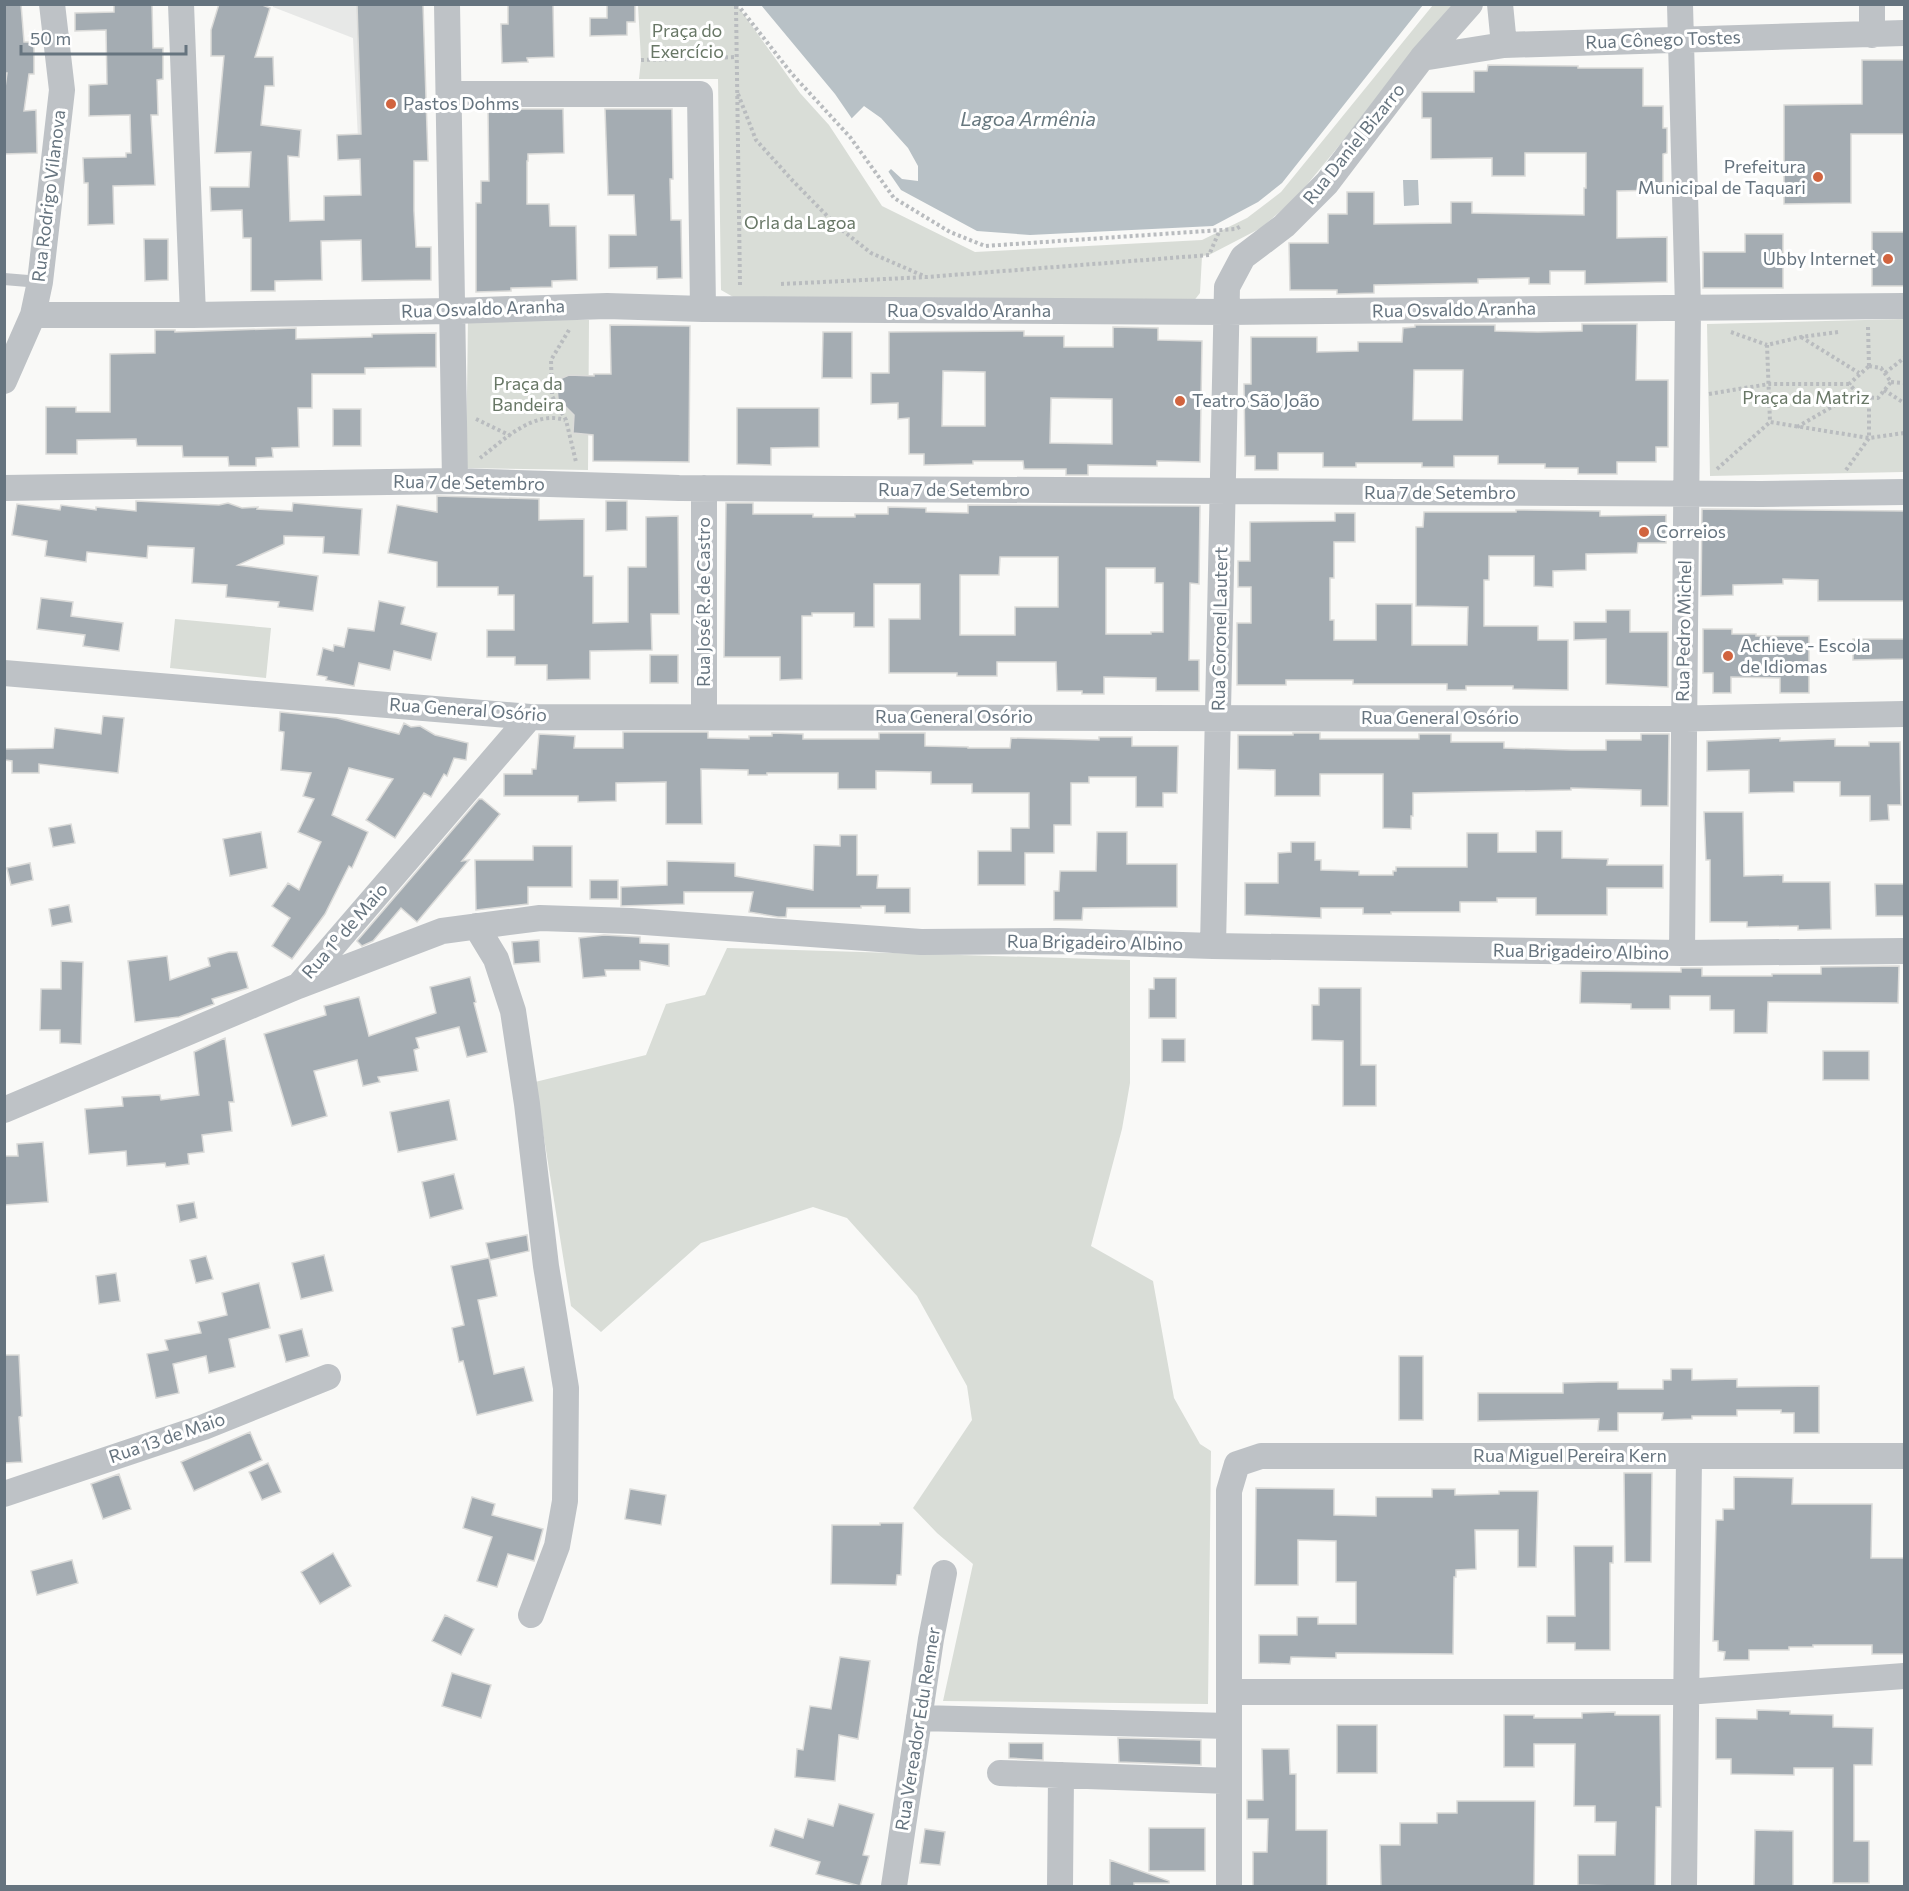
<svg xmlns="http://www.w3.org/2000/svg" width="1909" height="1891" font-family="Commissioner,sans-serif">
<rect width="100%" height="100%" fill="#f9f9f7"/>
<path fill="#e7e8e7" d="M273 5H423L428 161 362 163 359 159 353 38 273 7Z"/>
<path fill="#d9ddd7" d="M638 5H737L800 93 829 125 882 206 975 252 1202 240 1247 218 1281 192 1433 5H1455L1296 198 1261 228 1209 255 1202 256 1200 293 1193 302H742L721 290 718 79H639L641 60Z
M468 318 589 320 588 470 466 468Z
M1904 319V472L1710 476 1707 324Z
M175 619 271 628 266 678 170 668Z
M727 948 1130 960V1083L1122 1129 1091 1246 1153 1281 1174 1398 1200 1444 1211 1451 1208 1704 943 1701 973 1564 937 1533 913 1508 972 1420 967 1386 917 1296 847 1218 813 1207 701 1243 601 1332 571 1306 535 1082 646 1055 666 1004 705 995Z"/>
<path fill="#b8c1c6" d="M761 5H1423L1282 183 1258 202 1213 226 1030 235 977 231 901 190 835 94Z
M1403 180H1418L1419 205 1404 206Z"/>
<path fill="#f9f9f7" d="M864 106 881 118 908 148 918 166V181L902 179 891 169 886 174 851 119Z"/>
<path fill="#a4acb2" stroke="#dbdbd9" stroke-width="1.5" fill-rule="evenodd" d="M4 4H21L24 42H34V74H29L24 111 36 110 37 153 4 154V95L7 73H4Z
M114 4H152L153 48H163V79L157 80 158 115H151L155 185 113 186 114 224 88 225V183H84L83 158 126 157V153H131L130 115 89 116V85L107 84 106 30 75 31V13L114 12Z
M219 4H260L270 8 255 57H273L274 86H265L261 125 301 130 299 157 288 156 290 221 324 220V196L361 195 360 159 338 160 337 135 361 134 357 4H423L428 161H414V211L416 247H431V280L362 281 361 240 321 241 322 280 275 281V291H251V238H243L242 210 211 211 210 187H249L251 152 215 153 224 56H211V30Z
M508 4H553L554 57 527 58 528 62 502 63 501 24H508Z
M607 4H635V22H627V35L590 36V18H607Z
M1862 60H1905V134H1851V203L1784 204V105L1862 104Z
M1488 65 1578 66V68H1643V106H1663V128H1667V153L1663 154V190L1617 191V238L1667 237V282L1585 284V271H1550V284H1529V278L1478 279V283L1374 285V293L1337 294V290H1290L1289 243H1328V214H1347V192H1374V224L1451 223V202H1472V213L1584 215V188H1586V153H1525V176H1492V158L1431 159V118H1422V92H1474V71H1487Z
M488 109H563L564 153 528 154V161H527V204H549L550 226H576L577 280 552 281V287L511 288V291L476 292V203H481V181H489Z
M605 109H672L673 179H670L671 220H681L682 278 657 279V267L609 268V235H636L634 195H608Z
M1872 232H1905V286H1872Z
M1745 234H1783V288H1703V252H1745Z
M144 239H168V280L145 281Z
M1582 324H1637L1636 380H1668V447H1656V462H1617V474H1578V468H1545V464H1498V456H1454V467H1422V463H1356V467H1323V453H1278V470H1255V456H1245L1244 384H1251V337H1317V352L1358 351V342H1402L1403 328 1415 327V325H1495V331L1538 332 1582 331ZM1414 370H1463L1462 420H1413Z
M610 325 690 326 689 462 593 461V435L573 433 574 415 558 399 557 388 562 378 569 375 594 376V374H611Z
M1113 327 1158 328V340L1202 341 1200 462 1157 461V466L1088 465V475H1066V469H1024L1023 461H973V464L924 465V454H909V418L898 419V403L871 404V373H889V332L1024 331V336H1064V347H1113ZM943 371 985 372V426H942ZM1051 398 1112 399V444L1050 443Z
M296 328V339L372 337V334L436 333V367L365 368V374H312V408H298L299 447 272 448 273 457 256 458V466H229L228 457H183L182 446H137L136 439 77 440V454H46V407H76V412H110V354L155 353V330H175V332Z
M823 332H852V378H822Z
M737 408H819V447L771 448V465L737 464Z
M333 409H361V446H333Z
M437 496 539 499V520L584 519V576H593V623L628 622V567H646V517L678 516 679 614H651L652 650 590 651V679L547 680V665H515V657H487V630H514V595H498V587H437V562L388 553 397 505 437 512Z
M136 501 219 505 228 503 242 508 258 507 257 509 292 511 293 503 362 509 359 555 323 553 324 537 284 536V544L238 565 318 576 313 611 278 607 279 602 226 597 227 585 192 583 194 548 148 546 147 558 87 552 86 562 45 556 47 541 12 535 17 504 60 510 61 505 96 510V507L136 511Z
M606 501H627V530L606 531Z
M726 503H753V514H813V517H855V514H888V507L926 508V512L968 513V505L1200 506 1199 584 1190 583 1189 660H1199V691H1156V678L1104 677V694H1082V691H1057L1056 662H997V676H957V673H889V619H920V584H874V627H854V613H812V616H802V679L780 680V657H724ZM1000 557H1058V607H1015V635H960V575H999ZM1106 568H1155V583H1163V632H1151V634H1106Z
M1702 509 1905 511V601H1818V580L1783 579V584L1733 585V595L1701 596Z
M1516 510 1600 511V516L1666 515V543H1638L1637 553 1586 554V570L1553 571V587L1534 586V556H1489V580H1484V626H1538V640H1568V690L1513 689V686H1466V690H1447V684H1353V680H1286V685H1237V623H1251V587H1238V561H1250V522L1335 521V513H1355V542H1334V578H1330V620H1334V640H1376V604H1412V645H1467L1468 607 1416 606V527H1423L1424 512H1516Z
M41 598 73 602 71 616 123 623 119 651 83 646 85 635 37 629Z
M379 601 405 607 401 624 437 633 431 660 394 651 390 670 359 663 354 686 326 680 327 677 317 675 323 648 333 651 334 645 344 647 348 628 374 631Z
M1606 610H1630V632H1668V687L1606 684V639L1574 640V622H1606Z
M1703 629H1732V634H1756V636H1809V693H1780V678L1731 677V693H1713V673H1703Z
M1853 639H1905V659L1853 660Z
M650 655H678V683H650Z
M280 712 337 718 399 734 404 723 411 727 420 726 435 735 468 743 466 760 454 758 447 776 444 774 431 797 424 793 395 838 366 820 393 779 349 768 332 815 368 832 352 868 349 866 325 914 292 959 272 946 290 918 272 906 288 883 299 890 321 842 298 832 314 799 303 796 311 773 281 770 284 732 279 731Z
M103 716 124 718 118 773 39 764V773H12V761L5 760V749L53 748 55 728 101 734Z
M623 732H708V738L749 739V736H772V733L803 734V739H879V733H925V746L968 747V748H1010L1011 738 1099 740V737H1132V746H1178L1177 793H1163V807H1136V777H1089V783H1071V825H1054V853H1025V885H978V851H1011V828H1029V793H972V784H931V772L876 771V789H838V773H767V775H748V770L701 769 702 824H666V782L616 783V801L578 802V796H504V774H532V769H536L539 734 575 736 574 748H623Z
M1293 733H1320V739H1419V734H1451V742H1504V748L1571 750H1606V740H1641V734H1669L1668 806H1641V790L1571 788V790L1413 793V816H1411V829L1383 828V774H1320V796H1275V770L1238 769V735H1293Z
M1780 738V741L1835 739V746H1869V742H1900L1901 805H1888L1889 820 1870 821V796H1840V782H1794V792L1749 793V770L1707 771V741Z
M479 799H482L500 814 462 861 469 860 417 922 401 908 373 941 362 946 357 941Z
M1704 812H1743L1744 876 1783 875V882H1830L1831 929 1798 930V926L1747 927V922H1710V860H1706Z
M71 824 75 843 53 847 49 828Z
M1536 831H1562V858L1608 859 1607 865H1663V888H1607V915H1536V898H1497V902H1460V912H1391V914H1363V908H1321V918L1245 915V883H1278V853L1291 852V842H1315V860H1321V870L1359 871V875H1393V871H1396V867H1467V833H1498V852H1536Z
M261 832 267 868 230 876 223 839Z
M1097 832H1127V864H1177V907L1083 908 1082 920H1054V891H1059L1060 871H1096Z
M840 835H857V875H878L877 888H910V913H885V906H861V908H787L786 917H778L749 912 753 892H684V904L621 906V887L667 885V861L735 863V876L813 890 814 845 840 846Z
M533 846H572V887H528V904L476 910 475 860H533Z
M30 863 33 880 11 885 7 868Z
M590 880H618V899H590Z
M1875 884H1905V916H1876Z
M69 905 72 922 52 926 49 909Z
M604 935 640 937V943L669 944V966L640 961V970H605L606 976 583 978 579 938Z
M539 940 540 962 514 964 512 942Z
M229 952H237L248 988 212 999 214 1004 179 1017 135 1022 128 961 167 956 170 980 210 966 208 958Z
M61 961 83 962 81 1044 60 1043V1030H40L41 989H61Z
M1899 966 1898 1003 1768 1002 1767 1033H1734V1010H1710V996H1670V1009H1631V1004L1580 1003 1581 971 1681 972V968H1702V976H1772V974H1821V967Z
M470 977 476 1002 474 1003 487 1052 467 1057 459 1027 416 1038 419 1048 414 1050 418 1071 378 1077 380 1082 363 1086 357 1060 314 1071 327 1116 292 1126 264 1034 326 1015 324 1006 359 997 369 1036 436 1013 430 987Z
M1154 978H1176V1018H1149V989H1154Z
M1319 988H1361V1065H1376V1106H1343V1041L1312 1040V1005H1319Z
M225 1038 234 1102H229L232 1131 202 1135 204 1152 188 1154 189 1164 166 1167 165 1163 127 1166 126 1151 89 1154 85 1109 123 1106 122 1097 160 1095 161 1100 199 1095 194 1052Z
M1162 1039H1185V1062H1162Z
M1823 1051H1869V1080H1823Z
M449 1100 457 1140 398 1152 390 1112Z
M43 1142 48 1202 4 1205V1156H18L17 1144Z
M454 1174 463 1209 430 1218 422 1182Z
M194 1202 197 1218 180 1222 177 1205Z
M527 1235 529 1251 490 1260 486 1243Z
M324 1255 333 1291 301 1299 292 1263Z
M206 1256 213 1279 196 1283 190 1260Z
M489 1258 497 1296 478 1300 494 1374 524 1367 533 1401 477 1415 463 1361 459 1362 452 1328 464 1325 451 1266Z
M116 1273 120 1301 99 1304 96 1276Z
M259 1283 270 1328 229 1339 235 1367 209 1373 206 1356 173 1364 179 1393 156 1398 147 1354 168 1350 165 1340 201 1333 198 1322 227 1315 222 1293Z
M302 1329 309 1356 286 1362 279 1335Z
M4 1355H19L22 1416 19 1417 22 1462 4 1463Z
M1399 1356H1423V1420H1399Z
M1671 1369H1692V1380L1737 1379V1387L1819 1386V1433H1794V1413H1781V1410H1737V1416H1692V1419L1662 1420 1663 1413H1618V1431H1598L1599 1419 1478 1421V1393H1563V1383L1599 1382H1618V1389H1663V1380H1671Z
M250 1432 262 1460 194 1491 181 1462Z
M268 1463 281 1492 262 1500 249 1472Z
M1624 1473H1652L1651 1562H1625Z
M119 1474 131 1509 103 1519 91 1484Z
M1734 1477 1793 1478 1792 1504H1872L1871 1558H1905V1654H1872V1645H1813V1647H1789V1650H1749V1660H1724L1725 1652 1718 1651V1641H1713L1716 1520H1723V1509H1734Z
M1256 1488 1334 1489V1515L1376 1516V1497H1432V1489H1455V1495L1499 1494V1491H1538L1536 1567H1518V1530H1475L1476 1569 1456 1570V1577H1454L1453 1654 1336 1653V1658L1291 1657 1290 1664 1259 1663V1635H1297V1617H1318V1624H1356V1582H1336V1541L1298 1540V1585H1255Z
M630 1489 666 1495 661 1525 625 1519Z
M472 1497 495 1504 492 1515 543 1529 534 1561 508 1554 497 1587 477 1581 492 1537 463 1528Z
M880 1523H903L901 1575H897L896 1585 831 1584 832 1525H880Z
M1574 1546H1613V1563H1610V1650H1575V1643H1547V1616H1575Z
M333 1553 351 1586 320 1604 301 1572Z
M72 1560 78 1583 37 1595 31 1571Z
M445 1615 474 1629 461 1655 432 1641Z
M840 1657 870 1661 858 1739 839 1735 835 1781 795 1777 797 1749 803 1750 810 1706 831 1709Z
M452 1673 491 1685 481 1718 442 1706Z
M1757 1710 1790 1711V1714L1833 1715V1727L1873 1728 1872 1765H1854V1841H1869V1883H1833V1768H1794V1775L1731 1774V1759H1716V1718L1757 1719Z
M1615 1712V1715H1660L1661 1807H1656L1655 1887 1578 1885V1855H1615L1616 1822H1595V1806H1574L1575 1744H1534V1767H1504V1715H1534V1718H1582V1713Z
M1337 1725H1377V1773H1337Z
M1118 1738 1201 1740V1765L1119 1762Z
M1009 1743H1043V1760L1009 1758Z
M1262 1749H1289L1290 1774H1296V1830H1327V1887H1253V1852H1267L1268 1819H1247V1800H1263Z
M1457 1801H1535L1534 1887H1381L1380 1845H1400V1823H1437V1813H1457Z
M839 1804 874 1814 863 1855 869 1856 860 1886 816 1874 820 1862 770 1846 775 1829 803 1838 808 1819 833 1826Z
M1149 1828H1205V1871H1149Z
M925 1829 945 1832 940 1865 920 1863Z
M1755 1830 1793 1831V1887H1754Z
M1110 1860 1169 1881V1883H1134V1887H1110Z"/>
<g fill="none" stroke-linecap="round" stroke-linejoin="round">
<path stroke="#b9bcbf" stroke-width="4" stroke-dasharray="3 3" stroke-linecap="butt" d="M737 4 792 74 850 137 894 198 950 232 985 246 1236 229 1241 226
M736 6 740 285
M641 60 737 57
M738 94 756 140 793 181 837 226 871 253 926 277
M781 284 927 277 1209 255 1219 232
M1868 327 1869 366
M569 330 551 360 552 396 566 420 576 462
M1731 332 1767 345
M1838 332 1801 337 1767 345 1770 422 1869 438 1904 433
M1801 337 1859 373
M1869 366 1881 368 1891 382 1878 398 1861 397 1849 384Z
M1885 373 1904 358
M1891 382 1904 383
M1884 390 1904 403
M1709 394 1769 384H1849
M476 419 511 436
M1797 427 1856 393
M480 458C504 440 533 410 565 420
M1717 469 1770 422
M1846 470 1869 438V397"/>
<path stroke="#bec2c6" stroke-width="12" d="M4 279 40 282"/>
<path stroke="#bec2c6" stroke-width="26" d="M181 4 193 315
M447 4 455 481
M1500 4 1504 45
M1680 4 1688 308 1682 953
M1872 4V35
M1422 58 1504 45 1904 33
M449 94H700L703 309
M33 315H193L452 311 607 306 703 309 1227 312 1904 306
M4 381 33 315 40 282 62 90 52 4
M4 488 455 481 679 488 1761 494 1904 492
M704 488V716
M4 673 530 717 1663 719 1904 714
M476 926 496 959 513 1011 527 1104 546 1266 566 1388 565 1501 557 1546 531 1615
M1213 946 1227 287 1243 257 1284 226 1327 183 1422 58 1470 4
M301 983 530 717
M4 1110 298 986 442 931 540 918 631 921 921 942 1058 941 1213 946 1682 953 1904 951
M4 1494 204 1427 328 1377
M1229 1692H1686L1904 1676
M919 1718 1229 1726
M1000 1773 1229 1781
M894 1886 931 1639 944 1573
M1060 1886 1061 1775
M1229 1886V1491L1237 1464 1261 1456H1904
M1684 1886 1689 1457"/>
</g>
<g fill="#d1643f" stroke="#fff" stroke-width="2">
<circle cx="391" cy="104" r="6"/>
<circle cx="1818" cy="177" r="6"/>
<circle cx="1888" cy="259" r="6"/>
<circle cx="1180" cy="401" r="6"/>
<circle cx="1644" cy="532" r="6"/>
<circle cx="1728" cy="656" r="6"/>
</g>
<g text-anchor="middle" stroke-width="6" stroke-linejoin="round" paint-order="stroke">
<g font-size="18" fill="#687766" stroke="#fff">
<text x="687" y="37">Praça do<tspan x="687" dy="21">Exercício</tspan></text>
<text x="800" y="229">Orla da Lagoa</text>
<text x="528" y="390">Praça da<tspan x="528" dy="21">Bandeira</tspan></text>
<text x="1806" y="404">Praça da Matriz</text>
</g>
<g font-size="18" fill="#66747f" stroke="#fff">
<text transform="translate(1663 40) rotate(-2)" y="6">Rua Cônego Tostes</text>
<text transform="translate(1354 144) rotate(-51)" y="6">Rua Daniel Bizarro</text>
<text transform="translate(49 196) rotate(-83)" y="6">Rua Rodrigo Vilanova</text>
<text transform="translate(483 309) rotate(-2)" y="6">Rua Osvaldo Aranha</text>
<text transform="translate(1454 310) rotate(-1)" y="6">Rua Osvaldo Aranha</text>
<text x="969" y="317">Rua Osvaldo Aranha</text>
<text transform="translate(469 483) rotate(1)" y="6">Rua 7 de Setembro</text>
<text x="954" y="496">Rua 7 de Setembro</text>
<text x="1440" y="499">Rua 7 de Setembro</text>
<text transform="translate(704 602) rotate(-90)" y="6">Rua José R. de Castro</text>
<text transform="translate(1220 629) rotate(-89)" y="6">Rua Coronel Lautert</text>
<text transform="translate(1684 631) rotate(-89)" y="6">Rua Pedro Michel</text>
<text transform="translate(468 710) rotate(4)" y="6">Rua General Osório</text>
<text x="954" y="723">Rua General Osório</text>
<text x="1440" y="724">Rua General Osório</text>
<text transform="translate(345 931) rotate(-49)" y="6">Rua 1º de Maio</text>
<text transform="translate(1095 943) rotate(1)" y="6">Rua Brigadeiro Albino</text>
<text transform="translate(1581 952) rotate(1)" y="6">Rua Brigadeiro Albino</text>
<text transform="translate(167 1438) rotate(-19)" y="6">Rua 13 de Maio</text>
<text x="1570" y="1462">Rua Miguel Pereira Kern</text>
<text transform="translate(918 1729) rotate(-81)" y="6">Rua Vereador Edu Renner</text>
</g>
<g font-size="18" fill="#66747f" stroke="#fff" text-anchor="start">
<text x="403" y="110">Pastos Dohms</text>
<text x="1806" y="173" text-anchor="end">Prefeitura<tspan x="1806" dy="21">Municipal de Taquari</tspan></text>
<text x="1876" y="265" text-anchor="end">Ubby Internet</text>
<text x="1192" y="407">Teatro São João</text>
<text x="1656" y="538">Correios</text>
<text x="1740" y="652">Achieve - Escola<tspan x="1740" dy="21">de Idiomas</tspan></text>
</g>
<g font-size="20" font-style="italic" fill="#67787f" stroke="#fff">
<text x="1028" y="126">Lagoa Armênia</text>
</g>
</g>
<rect width="1909" height="1891" fill="none" stroke="#66747f" stroke-width="12"/>
<path d="M21 45v9h165v-9" fill="none" stroke="#66747f" stroke-width="3"/>
<text x="30" y="45" font-size="18" fill="#66747f" stroke="#ffffff" stroke-width="4.5" paint-order="stroke">50 m</text>
</svg>
